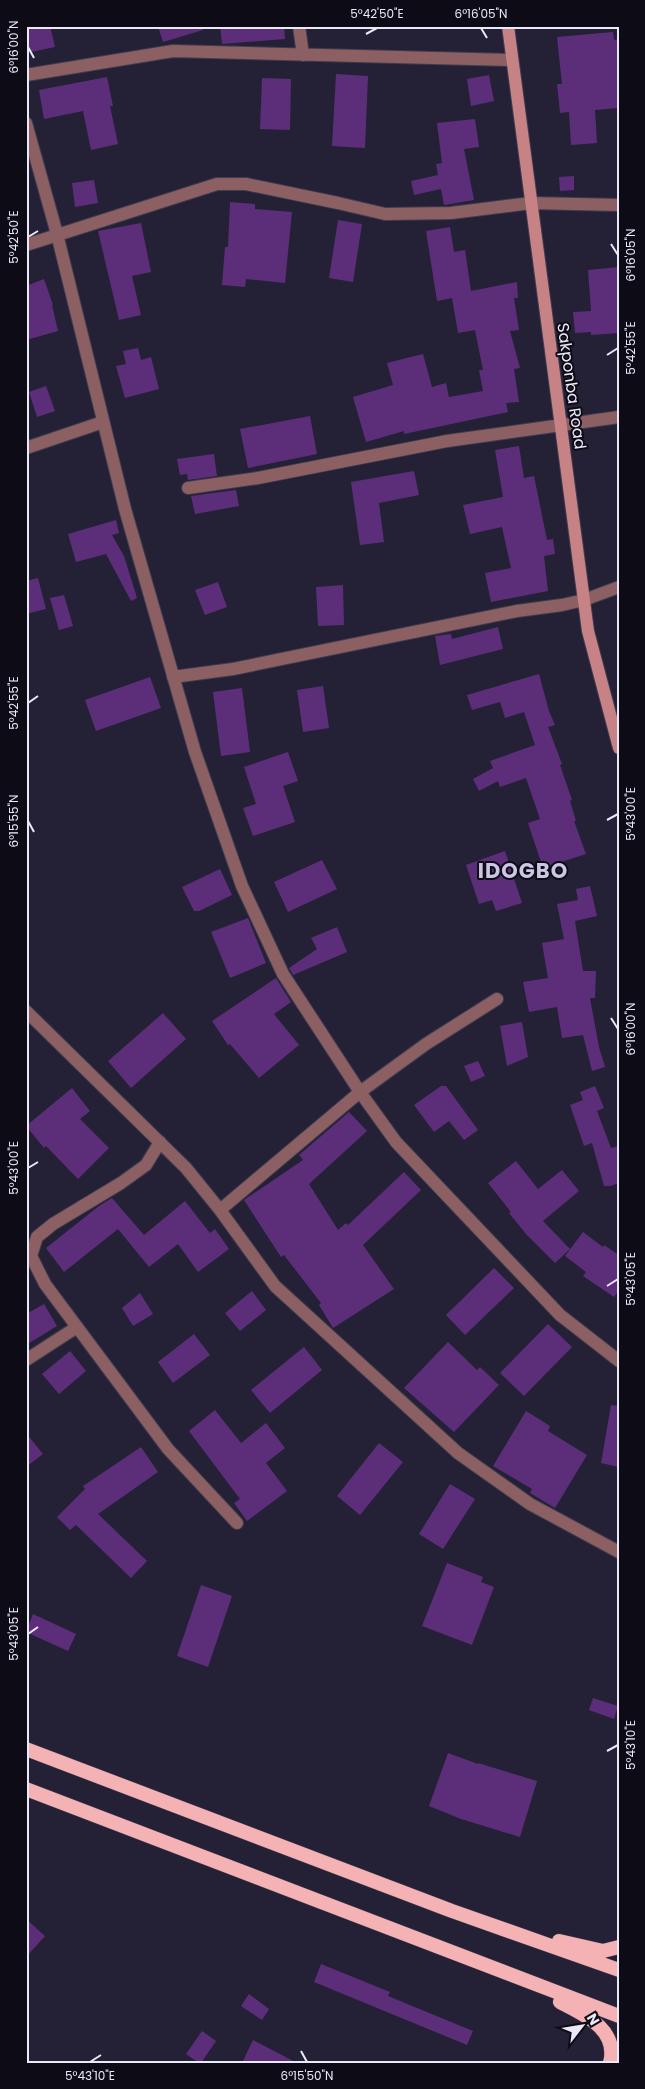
<svg xmlns="http://www.w3.org/2000/svg" width="645" height="2089" font-family="Poppins,sans-serif">
<rect width="100%" height="100%" fill="#242136"/>
<path fill="#5c2e79" d="M26 26H50L55 47 26 53Z
M158 26H202L203 30 163 42Z
M220 26H284L285 39 222 44Z
M613 32 614 40 619 39V108L595 110 597 143 571 145 569 112 560 113 557 84H562L557 37Z
M336 74 368 76 365 148 332 146Z
M489 75 494 101 471 106 467 79Z
M107 77 113 106H110L118 144 91 150 83 111 44 119 39 90Z
M262 78 291 79 290 130 260 129Z
M475 119 479 147 464 149 474 200 444 205 441 189 414 195 411 181 438 175 436 164 442 163 437 123Z
M574 176V190L560 191 559 177Z
M94 180 98 203 75 207 72 183Z
M230 202 255 204V209L292 212 285 283 246 279 245 287 222 285 225 247H228Z
M338 220 362 224 353 282 329 278Z
M141 223 151 272 132 276 141 315 119 320 98 231Z
M450 227 454 252 465 250 471 291 517 282 518 298H514L519 330 510 331 520 368 514 369 519 402 506 403 508 412 404 434V431L366 442 353 397 393 385 387 363 423 354 432 387 446 383 449 397 483 391 479 370H483L475 330 458 333 452 298 437 301 426 231Z
M619 267V333L591 335V332L575 333 573 312 591 311 588 270Z
M44 279 53 305H52L58 331 26 340V286Z
M138 348 141 360 151 357 159 389 125 398 116 366 126 364 123 351Z
M46 386 55 411 37 417 29 392Z
M310 416 317 454 248 468 240 429Z
M519 446 524 478 534 476 547 540 553 539 555 554 544 556 548 591 491 602 485 573 511 568 502 527 470 534 463 505 503 497 495 450Z
M214 454 217 476 188 480 187 474 180 475 177 459Z
M414 471 419 495 379 503 384 542 360 545 351 482Z
M236 490 239 506 195 514 191 496Z
M116 520 119 533 112 535 124 556 137 598 131 601 106 554 76 562 68 534Z
M38 578 46 609 26 614V581Z
M218 582 227 607 205 615 195 590Z
M343 585 344 625 318 626 316 587Z
M64 595 73 626 59 630 50 598Z
M498 627 503 649 440 665 435 636 451 634 452 639Z
M539 674 549 711 555 725 548 727 562 764 560 765 572 800 570 801 576 821H574L586 854 543 868 528 823 540 819 526 778 500 787 498 781 479 791 473 779 493 768 490 761 535 745 524 712 505 718 500 702 472 710 467 695Z
M150 677 161 708 96 731 85 700Z
M323 686 329 728 303 732 297 690Z
M242 688 250 752 221 756 213 692Z
M288 752 298 781 283 786 295 822 253 836 243 808 256 804 244 767Z
M505 851 522 903 496 911 492 900 479 904 466 865Z
M322 860 337 889 288 912 274 882Z
M220 869 232 895 199 911H194L182 887Z
M590 886 597 916 575 921 583 971H596L595 998H590L599 1047 605 1067 592 1071 583 1035 562 1038 557 1007 529 1012 523 982 548 978 542 943 564 939 557 904 578 900 576 889Z
M248 918 266 963 230 978 211 932Z
M337 927 347 952 293 975 289 968 317 949 311 938Z
M276 978 291 1002 274 1014 299 1045 259 1078 230 1044 228 1045 212 1021Z
M163 1013 186 1039 131 1088 108 1061Z
M522 1022 528 1057 507 1066 500 1026Z
M478 1061 485 1076 471 1082 464 1066Z
M441 1086H446L478 1130 464 1140 449 1121 434 1132 414 1105Z
M595 1086 604 1108 597 1111 611 1148 619 1146V1183L610 1186H604L592 1143 584 1146 570 1105 583 1100 580 1092Z
M72 1088 90 1111 80 1119 109 1148 78 1179 46 1146 44 1148 26 1126Z
M349 1112 367 1131 309 1184 338 1230 346 1223 348 1225 404 1172 421 1190 363 1245 394 1289 333 1328 319 1305 321 1303 284 1255 281 1257 244 1200 303 1160 299 1155Z
M516 1161 538 1189 562 1170 579 1191 543 1221 570 1249 555 1263 526 1234 509 1213 511 1212 488 1183Z
M112 1198 144 1235 185 1201 210 1233 215 1229 229 1249 198 1272 178 1244 149 1267 118 1229 64 1272 46 1248 99 1206Z
M583 1232 603 1247 604 1245 619 1255V1290L614 1297 583 1276 586 1272 565 1256Z
M494 1268 514 1288 465 1335 446 1315Z
M252 1291 266 1310 240 1331 225 1313Z
M140 1293 153 1314 133 1326 122 1308Z
M44 1304 57 1326 26 1345V1314Z
M548 1324 572 1347 524 1396 500 1373Z
M194 1334 210 1355 173 1383 158 1362Z
M448 1342 477 1370 480 1367 499 1385 454 1432 404 1388Z
M304 1347 322 1370 270 1413 251 1390Z
M70 1351 86 1371 59 1394 42 1374Z
M611 1405 619 1406V1467L601 1463Z
M215 1410 241 1443 266 1423 285 1448 266 1463 287 1491 247 1521 234 1503 240 1499 189 1431Z
M526 1411 550 1426 548 1431 587 1455 555 1508 530 1493 532 1489 493 1466Z
M26 1433 43 1454 26 1467Z
M379 1443 403 1462 360 1515 337 1496Z
M141 1447 158 1472 98 1514 147 1561 131 1578 76 1525 70 1530 57 1517 85 1489 83 1486Z
M450 1484 475 1499 443 1549 419 1534Z
M447 1563 483 1577 481 1582 494 1587 472 1645 422 1626Z
M201 1585 232 1596 208 1667 177 1656Z
M33 1614 76 1634 68 1651 26 1632Z
M593 1698 618 1706 614 1719 589 1710Z
M448 1753 478 1764V1763L537 1781 520 1837 461 1819 429 1806Z
M26 1919 45 1936 26 1957Z
M321 1964 390 1992 388 1996 473 2031 467 2045 314 1982Z
M249 1994 269 2009 262 2020 241 2006Z
M202 2031 216 2041 201 2063H199L186 2054Z
M253 2040 297 2063H242Z"/>
<g fill="none" stroke-linecap="round" stroke-linejoin="round">
<g stroke="#403d51" stroke-width="14">
<path id="minor" d="M299 26 303 55
M26 75 173 51 512 60
M26 123 57 234 125 509 195 752 242 886 283 974 360 1092 396 1142 560 1315 619 1361
M26 245 217 184H246L338 203 385 214 451 213 531 203 619 205
M26 448 103 422
M188 488 258 478 447 441 619 417
M173 677 233 669 517 611 562 605 584 600 619 587
M26 1011 186 1168 220 1210 275 1286 458 1453 530 1504 619 1552
M160 1142 146 1165 121 1183 53 1224 37 1237 31 1256 45 1284 168 1449 237 1523
M220 1210 360 1092 426 1044 497 999
M26 1360 77 1327"/>
</g>
<g stroke="#403d51" stroke-width="14">
<path id="secondary" d="M508 26 588 631 619 748"/>
</g>
<g stroke="#403d51" stroke-width="15">
<path id="trunk" d="M26 1749 452 1911 619 1970
M26 1789 619 2016
M559 1941 603 1951 619 1947
M560 2002C583 2014 619 2029 610 2063"/>
</g>
<use href="#minor" stroke="#8c6062" stroke-width="12"/>
<use href="#secondary" stroke="#c78285" stroke-width="12"/>
<use href="#trunk" stroke="#f5b2b5" stroke-width="14"/>
</g>
<path fill="none" stroke="#ebe9f8" stroke-width="2" d="M481 28 487 38M366 34 377 28M28 47 34 58M28 237 38 231M611 244 618 255M607 355 618 348M28 703 38 696M607 820 618 814M28 821 34 832M611 1018 618 1029M28 1168 38 1162M607 1286 618 1279M28 1634 38 1627M607 1751 618 1745M301 2051 307 2062M90 2062 101 2055"/>
<g text-anchor="middle" stroke-width="4" stroke-linejoin="round" paint-order="stroke">
<g font-size="16" fill="#ebe9f8" stroke="#0d0c16">
<text transform="translate(572 386) rotate(82)" y="6">Sakponba Road</text>
</g>
<g font-size="21" font-weight="bold" letter-spacing="1" fill="#cac6e3" stroke="#0d0c16">
<text x="523" y="878">IDOGBO</text>
</g>
</g>
<rect width="645" height="2089" fill="none" stroke="#0d0c16" stroke-width="55"/>
<g transform="translate(582 2026) rotate(59)" stroke="#0d0c16" stroke-width="4" paint-order="stroke">
<path d="M0-4L9 19L0 12L-9 19Z" fill="#ebe9f8"/>
<text y="-8" font-size="14" font-weight="bold" text-anchor="middle" fill="#ebe9f8">N</text>
</g>
<rect x="28" y="28" width="590" height="2034" fill="none" stroke="#ebe9f8" stroke-width="2"/>
<g font-size="12" text-anchor="middle" fill="#ebe9f8">
<text x="377" y="18">5°42'50"E</text>
<text x="481" y="18">6°16'05"N</text>
<text transform="translate(14 47) rotate(-90)" y="4">6°16'00"N</text>
<text transform="translate(14 237) rotate(-90)" y="4">5°42'50"E</text>
<text transform="translate(631 255) rotate(-90)" y="4">6°16'05"N</text>
<text transform="translate(631 348) rotate(-90)" y="4">5°42'55"E</text>
<text transform="translate(14 703) rotate(-90)" y="4">5°42'55"E</text>
<text transform="translate(631 814) rotate(-90)" y="4">5°43'00"E</text>
<text transform="translate(14 821) rotate(-90)" y="4">6°15'55"N</text>
<text transform="translate(631 1029) rotate(-90)" y="4">6°16'00"N</text>
<text transform="translate(14 1168) rotate(-90)" y="4">5°43'00"E</text>
<text transform="translate(631 1279) rotate(-90)" y="4">5°43'05"E</text>
<text transform="translate(14 1634) rotate(-90)" y="4">5°43'05"E</text>
<text transform="translate(631 1745) rotate(-90)" y="4">5°43'10"E</text>
<text x="90" y="2080">5°43'10"E</text>
<text x="307" y="2080">6°15'50"N</text>
</g>
</svg>
